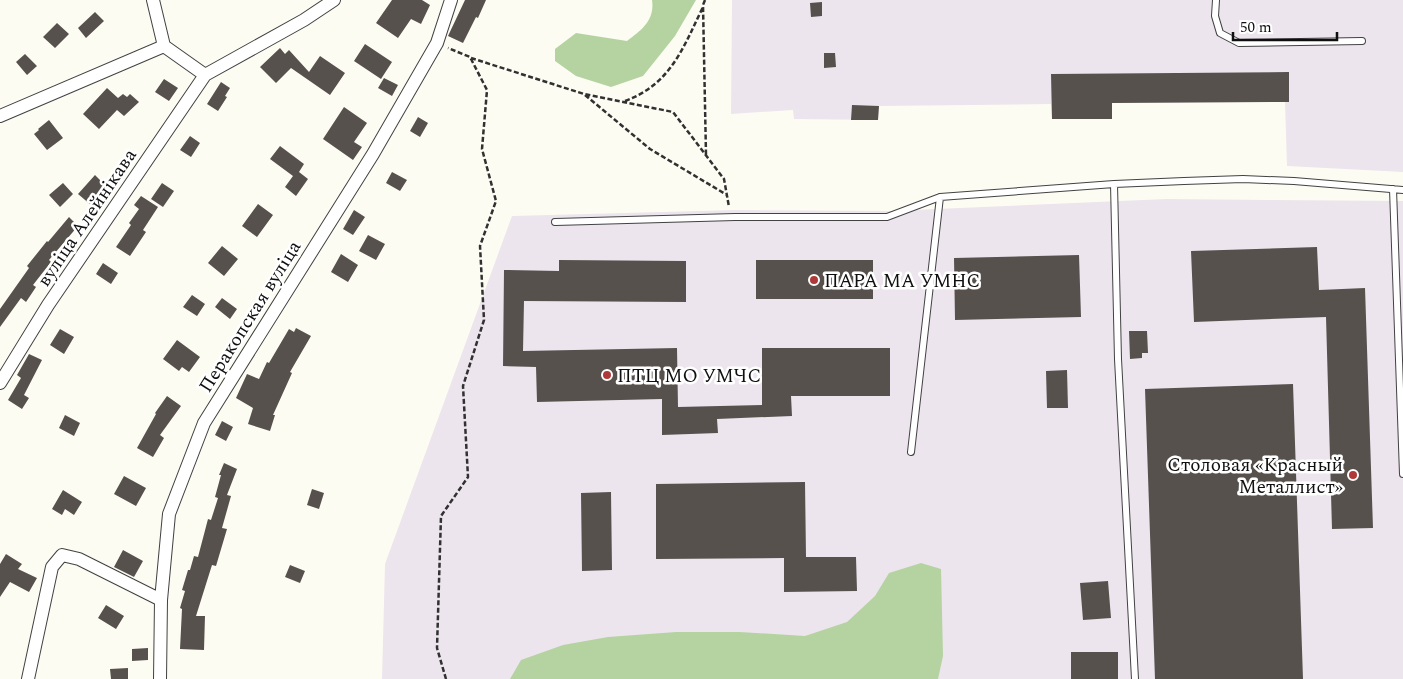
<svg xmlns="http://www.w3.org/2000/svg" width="1403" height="679" font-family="Spectral,serif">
<rect width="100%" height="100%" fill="#fdfcf3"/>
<path fill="#ece5ed" d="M732 0H1403V172L1287 166 1285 102 1112 103V119H1052L1051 104 879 106 878 120 794 119 793 110 731 114Z
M1166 199 1403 201V679H382L385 564 512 216 736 210 890 211Z"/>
<path fill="#b5d3a1" d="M652 0H696L675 36 643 76 611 87 576 76 555 61V49L576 33 627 41C642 30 655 20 652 0Z
M921 563 941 569 943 656 938 679H510L521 660 563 645 608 637 676 632H740L805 636 847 622 875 596 889 573Z"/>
<path fill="#57514d" d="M392 0H422L430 5 421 24 411 19 398 38 376 23Z
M465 0H486L478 18 476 17 463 43 448 36Z
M822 2V16L811 17 810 3Z
M95 12 104 21 86 38 78 28Z
M57 23 69 34 55 48 43 37Z
M365 44 392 62 381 79 354 61Z
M280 48 285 54 289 50 309 72 320 56 345 73 330 95 291 68 276 83 260 67Z
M824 53H835L836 67 824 68Z
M25 54 37 66 27 75 16 62Z
M1289 72V102L1112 103V119H1052L1051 74Z
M384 78 398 85 392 96 378 88Z
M164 79 178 88 169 101 155 92Z
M221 82 230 88 225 96 227 97 218 111 207 104Z
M107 88 118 98 123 94 127 97 130 94 139 102 124 116 117 110 99 129 83 114Z
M852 105 879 106 878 120H851Z
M344 107 367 123 354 142 362 147 353 160 323 139Z
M418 117 428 123 420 137 410 131Z
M49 120 63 138 47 150 34 134 39 130 38 129Z
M190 136 200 143 191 157 180 150Z
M280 146 304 164 299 172 308 179 296 196 285 187 293 176 270 159Z
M392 172 407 180 400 191 386 183Z
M95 175 107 187 91 205 78 194Z
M63 183 73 194 60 207 49 195Z
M162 183 174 191 163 207 151 199Z
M141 196 158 207 143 230 146 232 130 256 116 247 131 225 129 223 139 209 134 205Z
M258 204 273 215 257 237 242 226Z
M354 210 365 217 353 235 343 229Z
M69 217 78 226 49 260 51 262 33 285 36 287 26 302 21 298 0 327V309L29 268 27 266 47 241 48 242Z
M368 235 385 244 376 260 359 251Z
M222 246 238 259 224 276 208 263Z
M1317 247 1319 290 1365 288 1373 528 1332 529 1326 317 1194 322 1191 251Z
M341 254 358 265 348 282 331 272Z
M1079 255 1081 317 955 320 954 258Z
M559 260 686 261V302L524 301 523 351 677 348 678 407 762 405V348H890V396H791L792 416 717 419 718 433 662 435V399L537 402 536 367 503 366 504 270 559 271Z
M756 260H873V299H756Z
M103 263 118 273 111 284 96 274Z
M192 295 205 304 197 316 183 307Z
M222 298 237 309 230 319 215 307Z
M296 328 311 336 290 372 292 373 273 415H275L270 431 248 424 253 408 236 398 247 374 259 379 267 362 269 363 289 329 294 332Z
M60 329 74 337 64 354 50 345Z
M1129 331H1147L1148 353H1142V358L1130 359Z
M177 340 200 357 189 372 182 367 179 371 163 359Z
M29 354 42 360 24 395 29 398 22 409 8 400 21 378 17 375Z
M1067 370 1068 408H1047L1046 371Z
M1293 384 1303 679H1155L1145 389Z
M167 396 181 406 160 435 164 438 153 457 137 448 156 414 155 413Z
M65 415 80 423 74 436 59 428Z
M222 421 233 427 226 441 215 435Z
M224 463 237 469 227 495 231 496 222 528 227 529 216 566 212 565 196 616H205L204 650 180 649 182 609 180 608 185 591 182 590 188 570H190L194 556 198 557 208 519 211 520 218 498 215 497 221 475H219Z
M124 476 146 488 136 506 114 494Z
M805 482 806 557H856L857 591 784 592V558L656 559V484Z
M312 489 324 493 319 509 307 505Z
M63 490 82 502 74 515 65 509 62 515 52 509Z
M611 492 612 570 582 571 581 493Z
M123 550 143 561 134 577 114 567Z
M6 554 22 564 18 569 37 578 29 592 10 582 0 597V564Z
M290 565 305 571 300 583 285 577Z
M1108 581 1111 618 1083 620 1080 583Z
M106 605 124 616 116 629 98 618Z
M148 648V660L132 661V649Z
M1071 652H1118V679H1071Z
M128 668V679H111L110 669Z"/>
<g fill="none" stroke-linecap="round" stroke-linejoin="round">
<g stroke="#424242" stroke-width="8">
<path id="lane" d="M1216 0 1215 16 1220 33 1239 43 1362 41
M1114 184 1118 359 1135 679
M1393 189 1403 474
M555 222 735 217H887L940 197 1114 184 1184 181 1243 179 1294 181 1403 190
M911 452 940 197"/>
</g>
<g stroke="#424242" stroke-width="14">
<path id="street" d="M153 0 164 46
M0 116 164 46 205 75 304 20 334 0
M0 383 48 305 205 75
M28 679 52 567 62 555 79 559 161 600
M160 679 161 600 169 514 204 423 373 154 437 43 451 0"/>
</g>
<path stroke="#313131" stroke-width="2.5" stroke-dasharray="5 2.5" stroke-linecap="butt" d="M705 0 703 5 706 155
M471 58 584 94 673 112 724 179 729 207
M585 95 650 149 727 195
M625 101C671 84 683 48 703 7
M446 679 437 648 441 516 468 477 463 386 484 320 480 246 496 201 482 149 487 90 470 57 448 48"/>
<use href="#lane" stroke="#fff" stroke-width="6"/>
<use href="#street" stroke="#fff" stroke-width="12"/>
</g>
<g fill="#af3938" stroke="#fff" stroke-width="2">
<circle cx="814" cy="280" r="5"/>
<circle cx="607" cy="375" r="5"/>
<circle cx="1353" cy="475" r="5"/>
</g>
<g text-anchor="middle" stroke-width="5" stroke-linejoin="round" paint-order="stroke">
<g font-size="19" fill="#0f0f0f" stroke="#fff">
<text transform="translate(86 217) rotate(-56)" y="7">вуліца Алейнікава</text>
<text transform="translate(249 316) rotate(-58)" y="7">Перакопская вуліца</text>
</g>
<g font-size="19" fill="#0f0f0f" stroke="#fff" text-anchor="start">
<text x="824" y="287">ПАРА МА УМНС</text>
<text x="617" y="382">ПТЦ МО УМЧС</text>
<text x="1343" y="471" text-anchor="end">Столовая «Красный<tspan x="1343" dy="22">Металлист»</tspan></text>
</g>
</g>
<path d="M1233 32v8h104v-8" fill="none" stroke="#0f0f0f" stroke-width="2.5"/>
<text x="1240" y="32" font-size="15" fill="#0f0f0f" stroke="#ffffff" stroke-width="4" paint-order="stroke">50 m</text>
</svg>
